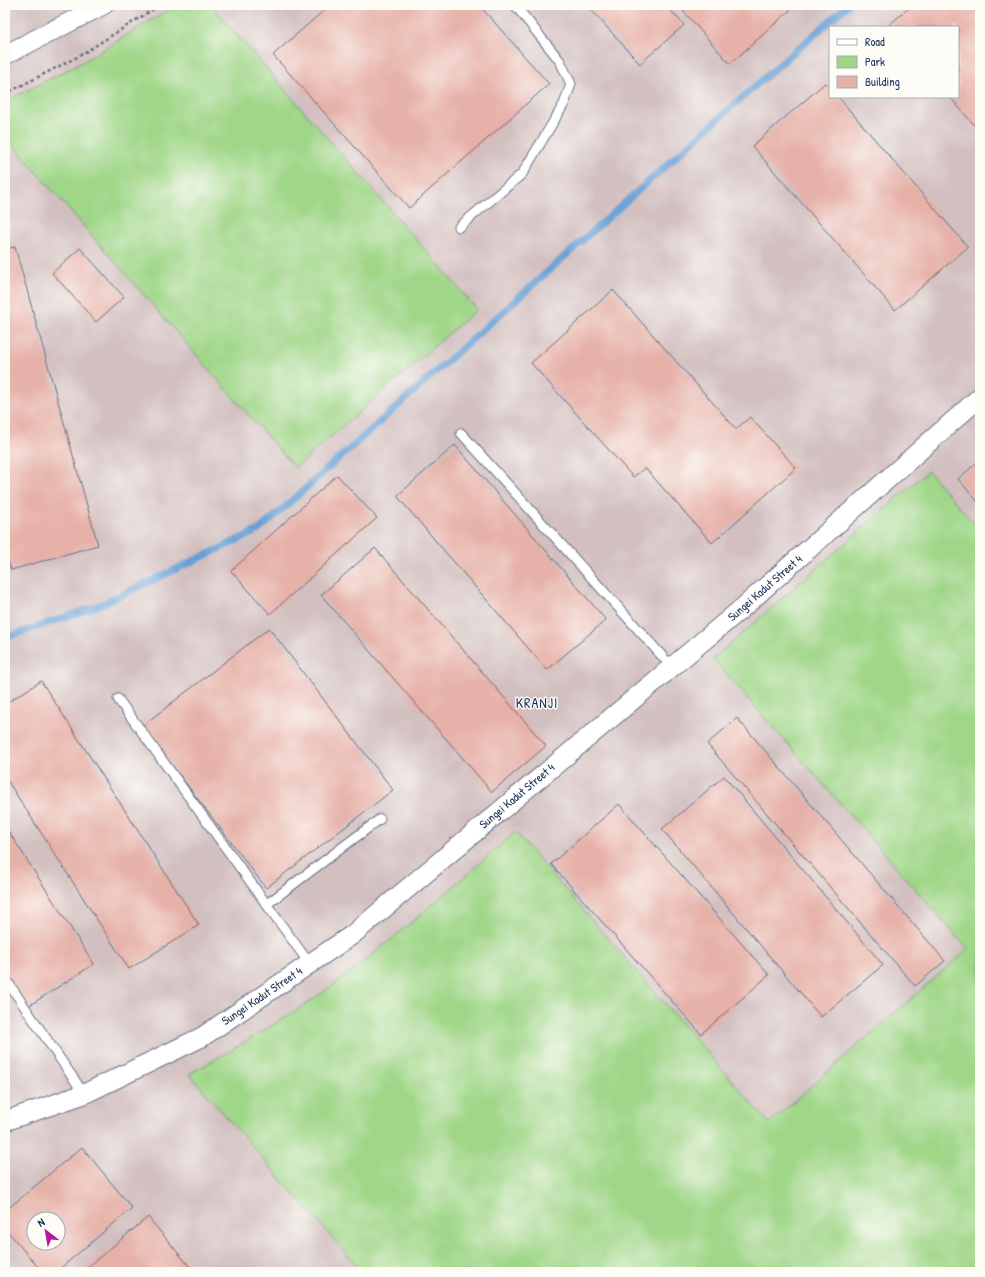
<svg xmlns="http://www.w3.org/2000/svg" width="985" height="1277" font-family="'Patrick Hand',sans-serif">
<rect width="100%" height="100%" fill="#fdfcf7"/>
<filter id="ink" filterUnits="userSpaceOnUse"><feTurbulence type="fractalNoise" baseFrequency=".025" numOctaves="2"/><feDisplacementMap in="SourceGraphic" scale="8" xChannelSelector="R" yChannelSelector="G"/><feConvolveMatrix kernelMatrix="1 2 1 2 8 2 1 2 1" color-interpolation-filters="sRGB"/></filter>
<filter id="wash" filterUnits="userSpaceOnUse"><feTurbulence type="fractalNoise" baseFrequency=".012" numOctaves="4" result="noise"/><feDisplacementMap in="SourceGraphic" scale="16" xChannelSelector="R" yChannelSelector="G"/><feGaussianBlur stdDeviation="0.9" result="paint"/><feColorMatrix in="noise" values="0 0 0 0 0 0 0 0 0 0 0 0 0 0 0 0 0 1.4 0 .05"/><feComposite in="paint" operator="in"/></filter>
<g filter="url(#wash)">
<rect width="100%" height="100%" fill="#f4e6ce"/>
<path fill="#d2bfbf" fill-rule="evenodd" d="M5 5H980V1272H5ZM830 27H958V97H830ZM34 1219H58V1243H34Z"/>
<path fill="#9fd687" stroke="#5d8272" d="M176 5H211L477 309 295 468 5 136V102L81 63Z
M928 471 980 530V1272H362L189 1074C246 1042 302 1010 353 970 409 926 462 879 515 832L769 1123 968 949 713 659Z"/>
<g fill="none" stroke-linecap="round" stroke-linejoin="round">
<path stroke="#669fd5" stroke-width="7" d="M5 638 100 605 259 530 745 95 848 5"/>
</g>
<g id="blocks">
<path fill="#e6b1a8" fill-rule="evenodd" d="M330 5H479L549 84 409 208 273 55Z
M587 5H666L684 25 640 64Z
M678 5H796L730 64Z
M912 5H970L980 16V132L950 97H958V27H889L888 26Z
M825 83 830 88V97H838L968 247 895 310 752 146Z
M15 247 98 545 11 570 5 551V249Z
M80 248 124 297 96 322 52 273Z
M613 290 736 429 750 417 796 468 712 543 645 468 633 477 531 363Z
M455 445 606 620 547 670 397 496Z
M980 460V504L958 479Z
M337 475 377 518 270 614 231 571Z
M375 548 546 746 492 792 321 595Z
M269 628 393 790 266 888 142 726Z
M41 681 199 925 129 969 5 777V704Z
M737 718 945 961 915 986 707 744Z
M724 776 883 965 821 1017 662 829Z
M619 804 769 975 701 1034 551 864Z
M5 826 94 964 27 1007 5 973Z
M82 1147 132 1208 56 1272H42L5 1228V1211ZM34 1219H58V1243H34Z
M148 1217 194 1272H82Z"/>
</g>
</g>
<g filter="url(#ink)">
<use href="#blocks" fill-opacity="0" stroke="#676f85" stroke-width="1"/>
<g fill="none" stroke-linecap="round" stroke-linejoin="round">
<g stroke="#676f85" stroke-width="11">
<path id="service" d="M459 227 522 174 564 104 571 84 560 61 515 5
M461 433 672 667
M118 699 309 963
M267 904 380 819
M5 978 84 1094"/>
</g>
<g stroke="#676f85" stroke-width="21">
<path id="minor" d="M5 55 103 5
M5 1121 84 1094 202 1037 352 935 740 610 980 397"/>
</g>
<path stroke="#676f85" stroke-width="2.5" stroke-dasharray="3 3" stroke-linecap="butt" d="M5 94 79 56 160 5"/>
<use href="#service" stroke="#fff" stroke-width="9"/>
<use href="#minor" stroke="#fff" stroke-width="19"/>
</g>
</g>
<g text-anchor="middle" stroke-width="3" stroke-linejoin="round" paint-order="stroke">
<g font-size="12" fill="#1b2f5e" stroke="#fdfcf7">
<text transform="translate(765 588) rotate(-41)" y="4">Sungei Kadut Street 4</text>
<text transform="translate(517 796) rotate(-40)" y="4">Sungei Kadut Street 4</text>
<text transform="translate(262 996) rotate(-34)" y="4">Sungei Kadut Street 4</text>
</g>
<g font-size="14" letter-spacing="1" fill="#1b2f5e" stroke="#fdfcf7">
<text x="537" y="708">KRANJI</text>
</g>
</g>
<rect width="985" height="1277" fill="none" stroke="#fdfcf7" stroke-width="20"/>
<rect x="829" y="26" width="130" height="72" fill="#fdfcf7" stroke="#a3aaba"/>
<rect x="837" y="39" width="20" height="6" fill="#ffffff" stroke="#a3aaba"/>
<text x="865" y="46" font-size="12" fill="#1b2f5e">Road</text>
<rect x="837" y="56" width="20" height="12" fill="#9fd687" stroke="#a3aaba"/>
<text x="865" y="66" font-size="12" fill="#1b2f5e">Park</text>
<rect x="837" y="76" width="20" height="12" fill="#e6b1a8" stroke="#a3aaba"/>
<text x="865" y="86" font-size="12" fill="#1b2f5e">Building</text>
<g transform="translate(46 1231) rotate(329)"><circle r="19" fill="#fdfcf7" stroke="#a3aaba"/>
<path d="M0-3L7 15L0 10L-7 15Z" fill="#b5179e"/>
<text y="-6" font-size="11" font-weight="bold" text-anchor="middle" fill="#1b2f5e">N</text>
</g>
</svg>
